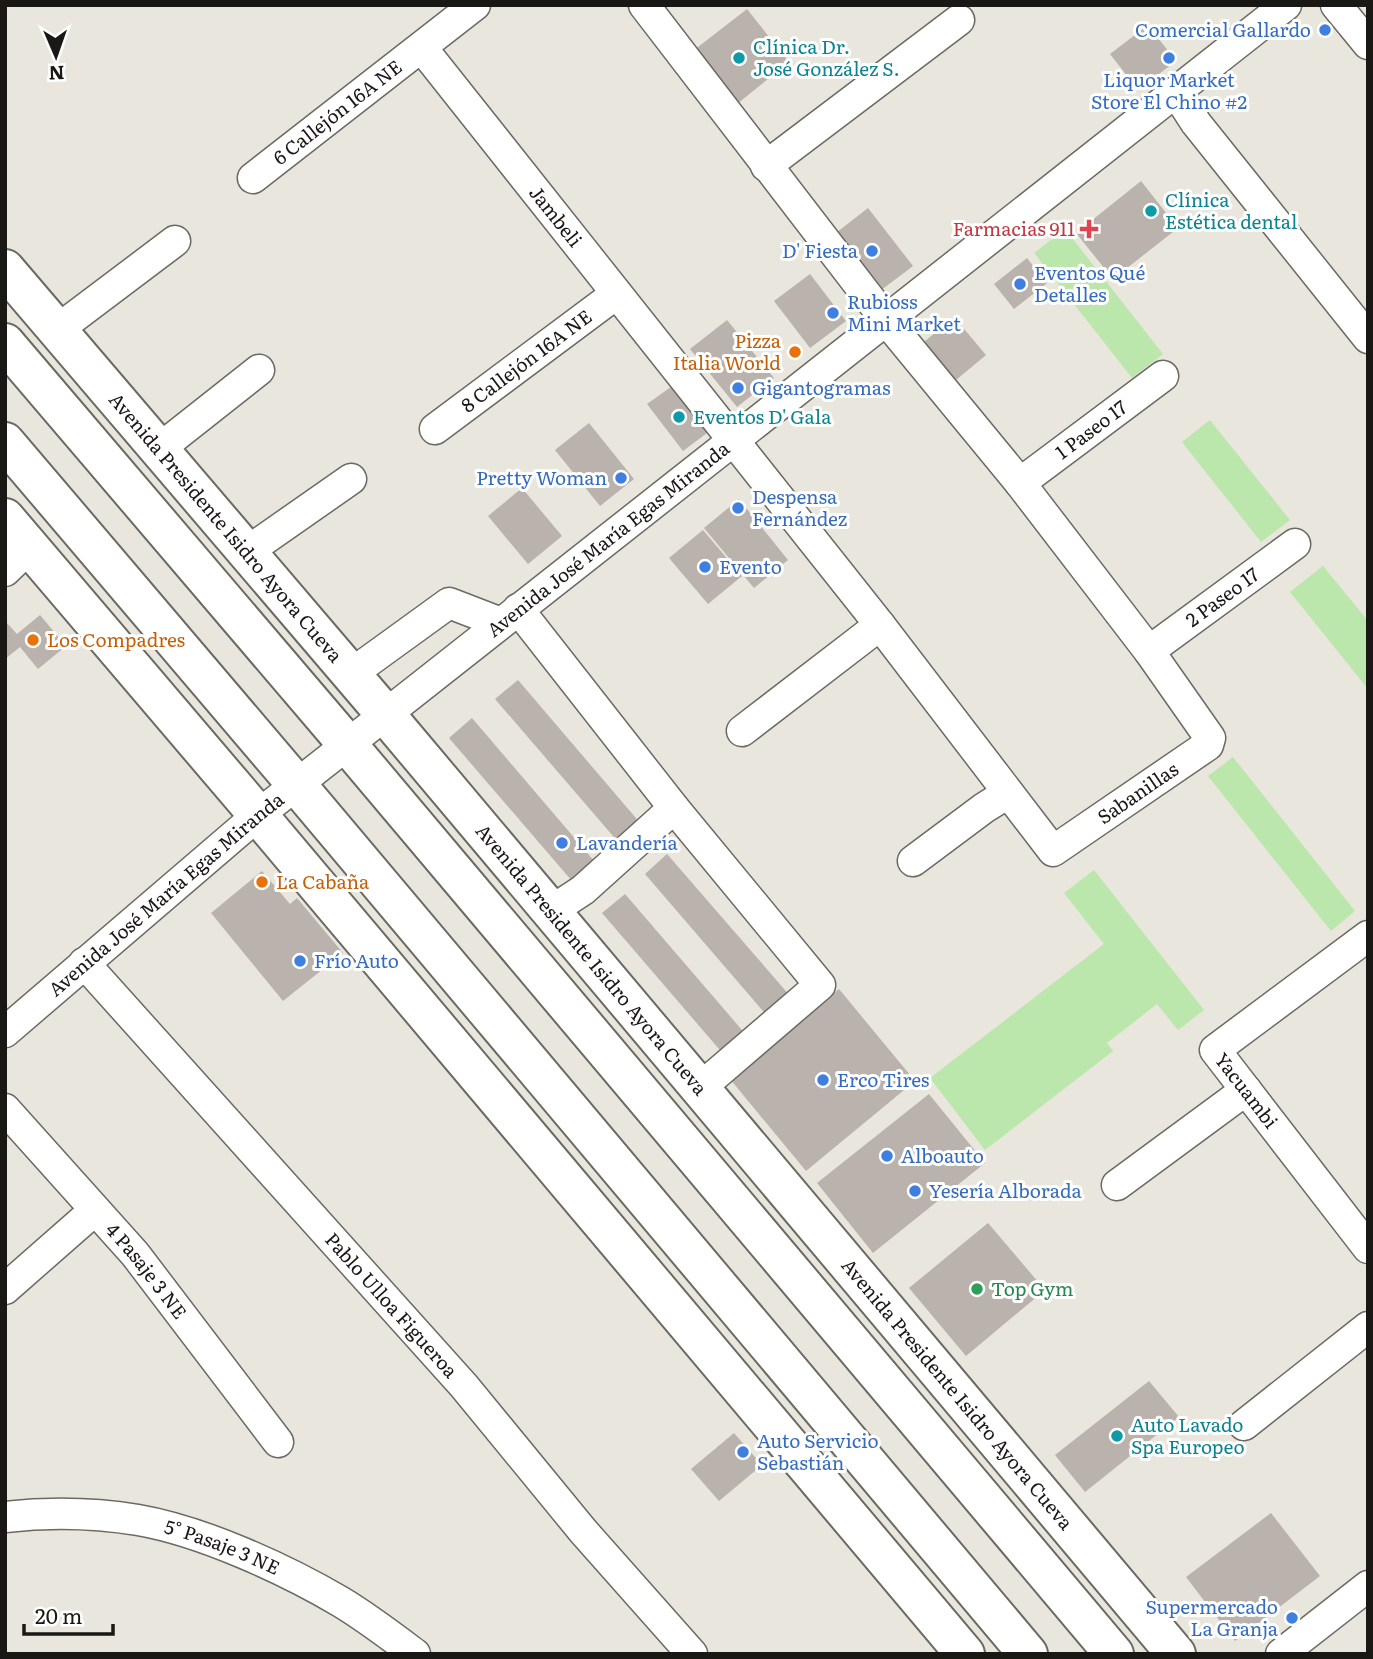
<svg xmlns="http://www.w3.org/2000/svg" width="1373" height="1659" font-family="Literata,serif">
<rect width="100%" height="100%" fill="#e8e6dd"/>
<path fill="#bbe6ac" d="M1065 229 1163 354 1132 378 1034 253Z
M1210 420 1290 520 1261 542 1182 442Z
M1323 566 1368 621V689L1290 592Z
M1233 757 1355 911 1331 931 1208 776Z
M1094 870 1204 1010 1178 1030 1157 1004 1107 1043 1113 1051 985 1150 930 1078 1104 944 1064 893Z"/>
<path fill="#bab2ac" d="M747 9 789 62 732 108 689 54Z
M1148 25 1176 61 1138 90 1110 54Z
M1141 181 1178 228 1113 279 1076 233Z
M868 208 913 266 876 294 832 236Z
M1027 258 1047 283 1014 309 994 284Z
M810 274 846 321 810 348 774 301Z
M954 317 986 355 950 385 918 347Z
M727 320 774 378 737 407 690 349Z
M675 384 711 430 683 451 647 404Z
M589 423 634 479 600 506 555 450Z
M522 488 562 536 528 564 488 516Z
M739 499 788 560 754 588 704 528Z
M703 530 742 576 708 604 669 558Z
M40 615 66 646 38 669 20 647 5 659V621L17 634Z
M518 680 641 824 619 843 495 699Z
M472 718 595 862 572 881 449 738Z
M667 854 791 997 768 1017 645 874Z
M262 871 290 904 297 898 343 953 283 1001 211 913Z
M625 894 748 1037 725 1056 602 913Z
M839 989 915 1081 806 1171 730 1079Z
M929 1094 985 1163 873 1253 817 1183Z
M988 1223 1045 1290 966 1356 909 1288Z
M1149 1381 1179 1417 1085 1492 1055 1455Z
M734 1433 762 1465 719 1501 691 1469Z
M1271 1513 1320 1576 1235 1641 1186 1577Z"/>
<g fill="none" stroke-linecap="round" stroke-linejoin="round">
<g stroke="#6b6961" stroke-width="33">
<g id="minor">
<path d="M1336 5 1368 44"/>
<path id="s1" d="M422 48 880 625 1053 851 1208 745 1210 738 1149 651 1020 483 886 320 644 5"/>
<path d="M1176 92 1196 123 1368 338"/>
<path d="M766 166 959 20"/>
<path id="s2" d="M253 178 475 5"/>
<path d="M57 330 175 241"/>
<path id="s3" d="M435 429 616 294"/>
<path d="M159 449 259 370"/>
<path id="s4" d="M1020 483 1163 376"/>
<path d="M248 553 258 544 351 479"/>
<path d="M5 571 30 547"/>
<path d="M518 609 674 808 820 985 700 1088"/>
<path id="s5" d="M1149 651 1295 544"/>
<path d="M351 674 449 603 501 623"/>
<path d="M742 731 880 625"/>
<path d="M913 861 984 808 1008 793"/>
<path d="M551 911 583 890 674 808"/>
<path id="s6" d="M1368 936 1215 1050 1368 1248"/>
<path id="s7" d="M84 963 464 1386 583 1531 692 1654"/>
<path id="s8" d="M5 1032 258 815 1286 5"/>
<path id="s9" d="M5 1109 135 1254 278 1442"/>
<path d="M1117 1185 1246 1090"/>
<path d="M5 1289 95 1210"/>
<path d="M1244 1425 1368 1327"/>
<path id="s10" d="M5 1517C49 1512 95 1513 138 1520 202 1531 285 1569 341 1602 366 1617 391 1636 415 1654"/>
<path d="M1281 1654 1368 1586"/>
</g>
</g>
<g stroke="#6b6961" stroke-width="42">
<g id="major">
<path id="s11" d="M5 269 385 714 1176 1654"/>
<path d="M5 343 347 744 1114 1654"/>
<path d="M5 442 296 784 1028 1654"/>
<path d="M5 518 258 815 965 1654"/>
</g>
</g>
<use href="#minor" stroke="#fff" stroke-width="30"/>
<use href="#major" stroke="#fff" stroke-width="38"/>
</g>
<g fill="#3f7fe0" stroke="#fff" stroke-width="2.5">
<circle cx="1325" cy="30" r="7"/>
<circle cx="1169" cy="58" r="7"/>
<circle cx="872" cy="251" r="7"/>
<circle cx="1020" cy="284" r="7"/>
<circle cx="833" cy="313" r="7"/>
<circle cx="738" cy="388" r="7"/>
<circle cx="621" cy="478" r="7"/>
<circle cx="738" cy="508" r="7"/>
<circle cx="705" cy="567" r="7"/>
<circle cx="562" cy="843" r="7"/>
<circle cx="300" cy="961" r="7"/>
<circle cx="823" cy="1080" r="7"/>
<circle cx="887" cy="1156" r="7"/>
<circle cx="915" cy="1191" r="7"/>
<circle cx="743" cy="1452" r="7"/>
<circle cx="1292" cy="1618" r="7"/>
</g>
<g fill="#0f9aa8" stroke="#fff" stroke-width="2.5">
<circle cx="739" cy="58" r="7"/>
<circle cx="1151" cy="211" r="7"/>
<circle cx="679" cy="417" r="7"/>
<circle cx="1117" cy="1436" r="7"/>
</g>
<path fill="#e0444e" stroke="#fff" stroke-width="2.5" d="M1085.5 218.5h7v7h7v7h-7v7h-7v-7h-7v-7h7z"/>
<g fill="#e8710a" stroke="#fff" stroke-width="2.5">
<circle cx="795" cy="352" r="7"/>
<circle cx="33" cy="640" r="7"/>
<circle cx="262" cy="882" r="7"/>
</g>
<circle fill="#2e9e5b" stroke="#fff" stroke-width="2.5" cx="977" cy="1289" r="7"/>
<g text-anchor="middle" stroke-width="6" stroke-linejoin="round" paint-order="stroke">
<g font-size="19" fill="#366cbe" stroke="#fff" text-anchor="start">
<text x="1311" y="37" text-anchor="end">Comercial Gallardo</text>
<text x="1169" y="87" text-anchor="middle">Liquor Market<tspan x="1169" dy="22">Store El Chino #2</tspan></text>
<text x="858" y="258" text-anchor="end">D' Fiesta</text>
<text x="1034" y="280">Eventos Qué<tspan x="1034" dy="22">Detalles</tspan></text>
<text x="847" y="309">Rubioss<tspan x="847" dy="22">Mini Market</tspan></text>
<text x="752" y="395">Gigantogramas</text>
<text x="607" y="485" text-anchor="end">Pretty Woman</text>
<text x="752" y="504">Despensa<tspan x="752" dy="22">Fernández</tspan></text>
<text x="719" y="574">Evento</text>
<text x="576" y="850">Lavandería</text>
<text x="314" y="968">Frío Auto</text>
<text x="837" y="1087">Erco Tires</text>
<text x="901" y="1163">Alboauto</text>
<text x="929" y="1198">Yesería Alborada</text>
<text x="757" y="1448">Auto Servicio<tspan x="757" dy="22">Sebastián</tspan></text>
<text x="1278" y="1614" text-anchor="end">Supermercado<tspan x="1278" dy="22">La Granja</tspan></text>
</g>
<g font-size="19" fill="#0d838f" stroke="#fff" text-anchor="start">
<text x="753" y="54">Clínica Dr.<tspan x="753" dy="22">José González S.</tspan></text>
<text x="1165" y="207">Clínica<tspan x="1165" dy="22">Estética dental</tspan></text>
<text x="693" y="424">Eventos D' Gala</text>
<text x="1131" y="1432">Auto Lavado<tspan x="1131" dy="22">Spa Europeo</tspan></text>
</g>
<g font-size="19" fill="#191815" stroke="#fff">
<text dy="7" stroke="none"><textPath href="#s2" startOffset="107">6 Callejón 16A NE</textPath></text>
<text dy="7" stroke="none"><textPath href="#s1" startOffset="215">Jambeli</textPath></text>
<text dy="7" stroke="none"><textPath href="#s3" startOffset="114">8 Callejón 16A NE</textPath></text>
<text dy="7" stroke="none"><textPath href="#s4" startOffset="89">1 Paseo 17</textPath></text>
<text dy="7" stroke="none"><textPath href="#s11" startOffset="340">Avenida Presidente Isidro Ayora Cueva</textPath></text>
<text dy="7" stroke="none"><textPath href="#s8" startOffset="779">Avenida José María Egas Miranda</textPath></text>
<text dy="7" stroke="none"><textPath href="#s5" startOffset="91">2 Paseo 17</textPath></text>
<text dy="7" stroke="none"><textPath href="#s1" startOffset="1124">Sabanillas</textPath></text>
<text dy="7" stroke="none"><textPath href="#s8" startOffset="212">Avenida José María Egas Miranda</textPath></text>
<text dy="7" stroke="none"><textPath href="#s11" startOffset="906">Avenida Presidente Isidro Ayora Cueva</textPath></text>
<text dy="7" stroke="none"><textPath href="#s6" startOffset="242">Yacuambi</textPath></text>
<text dy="7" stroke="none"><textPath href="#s9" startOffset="215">4 Pasaje 3 NE</textPath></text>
<text dy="7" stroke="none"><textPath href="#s7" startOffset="460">Pablo Ulloa Figueroa</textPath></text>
<text dy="7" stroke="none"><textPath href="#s11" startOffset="1474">Avenida Presidente Isidro Ayora Cueva</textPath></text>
<text dy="7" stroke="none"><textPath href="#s10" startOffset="222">5° Pasaje 3 NE</textPath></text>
</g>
<g font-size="19" fill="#be3a42" stroke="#fff" text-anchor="end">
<text x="1075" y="236">Farmacias 911</text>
</g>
<g font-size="19" fill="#c56008" stroke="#fff" text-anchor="start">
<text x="781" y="348" text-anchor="end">Pizza<tspan x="781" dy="22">Italia World</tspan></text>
<text x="47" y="647">Los Compadres</text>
<text x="276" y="889">La Cabaña</text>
</g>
<g font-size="19" fill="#27864d" stroke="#fff" text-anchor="start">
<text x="991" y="1296">Top Gym</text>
</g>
</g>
<rect width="1373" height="1659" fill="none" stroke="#191815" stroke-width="14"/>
<g transform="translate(56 56) rotate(178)" stroke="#ffffff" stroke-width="5" paint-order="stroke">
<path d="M0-5L12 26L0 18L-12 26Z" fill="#191815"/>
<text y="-10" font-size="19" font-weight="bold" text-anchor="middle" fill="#191815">N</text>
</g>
<path d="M24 1624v10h89v-10" fill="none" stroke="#191815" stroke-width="3.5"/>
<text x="35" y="1624" font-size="21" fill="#191815" stroke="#ffffff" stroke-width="5" paint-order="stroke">20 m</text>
</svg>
